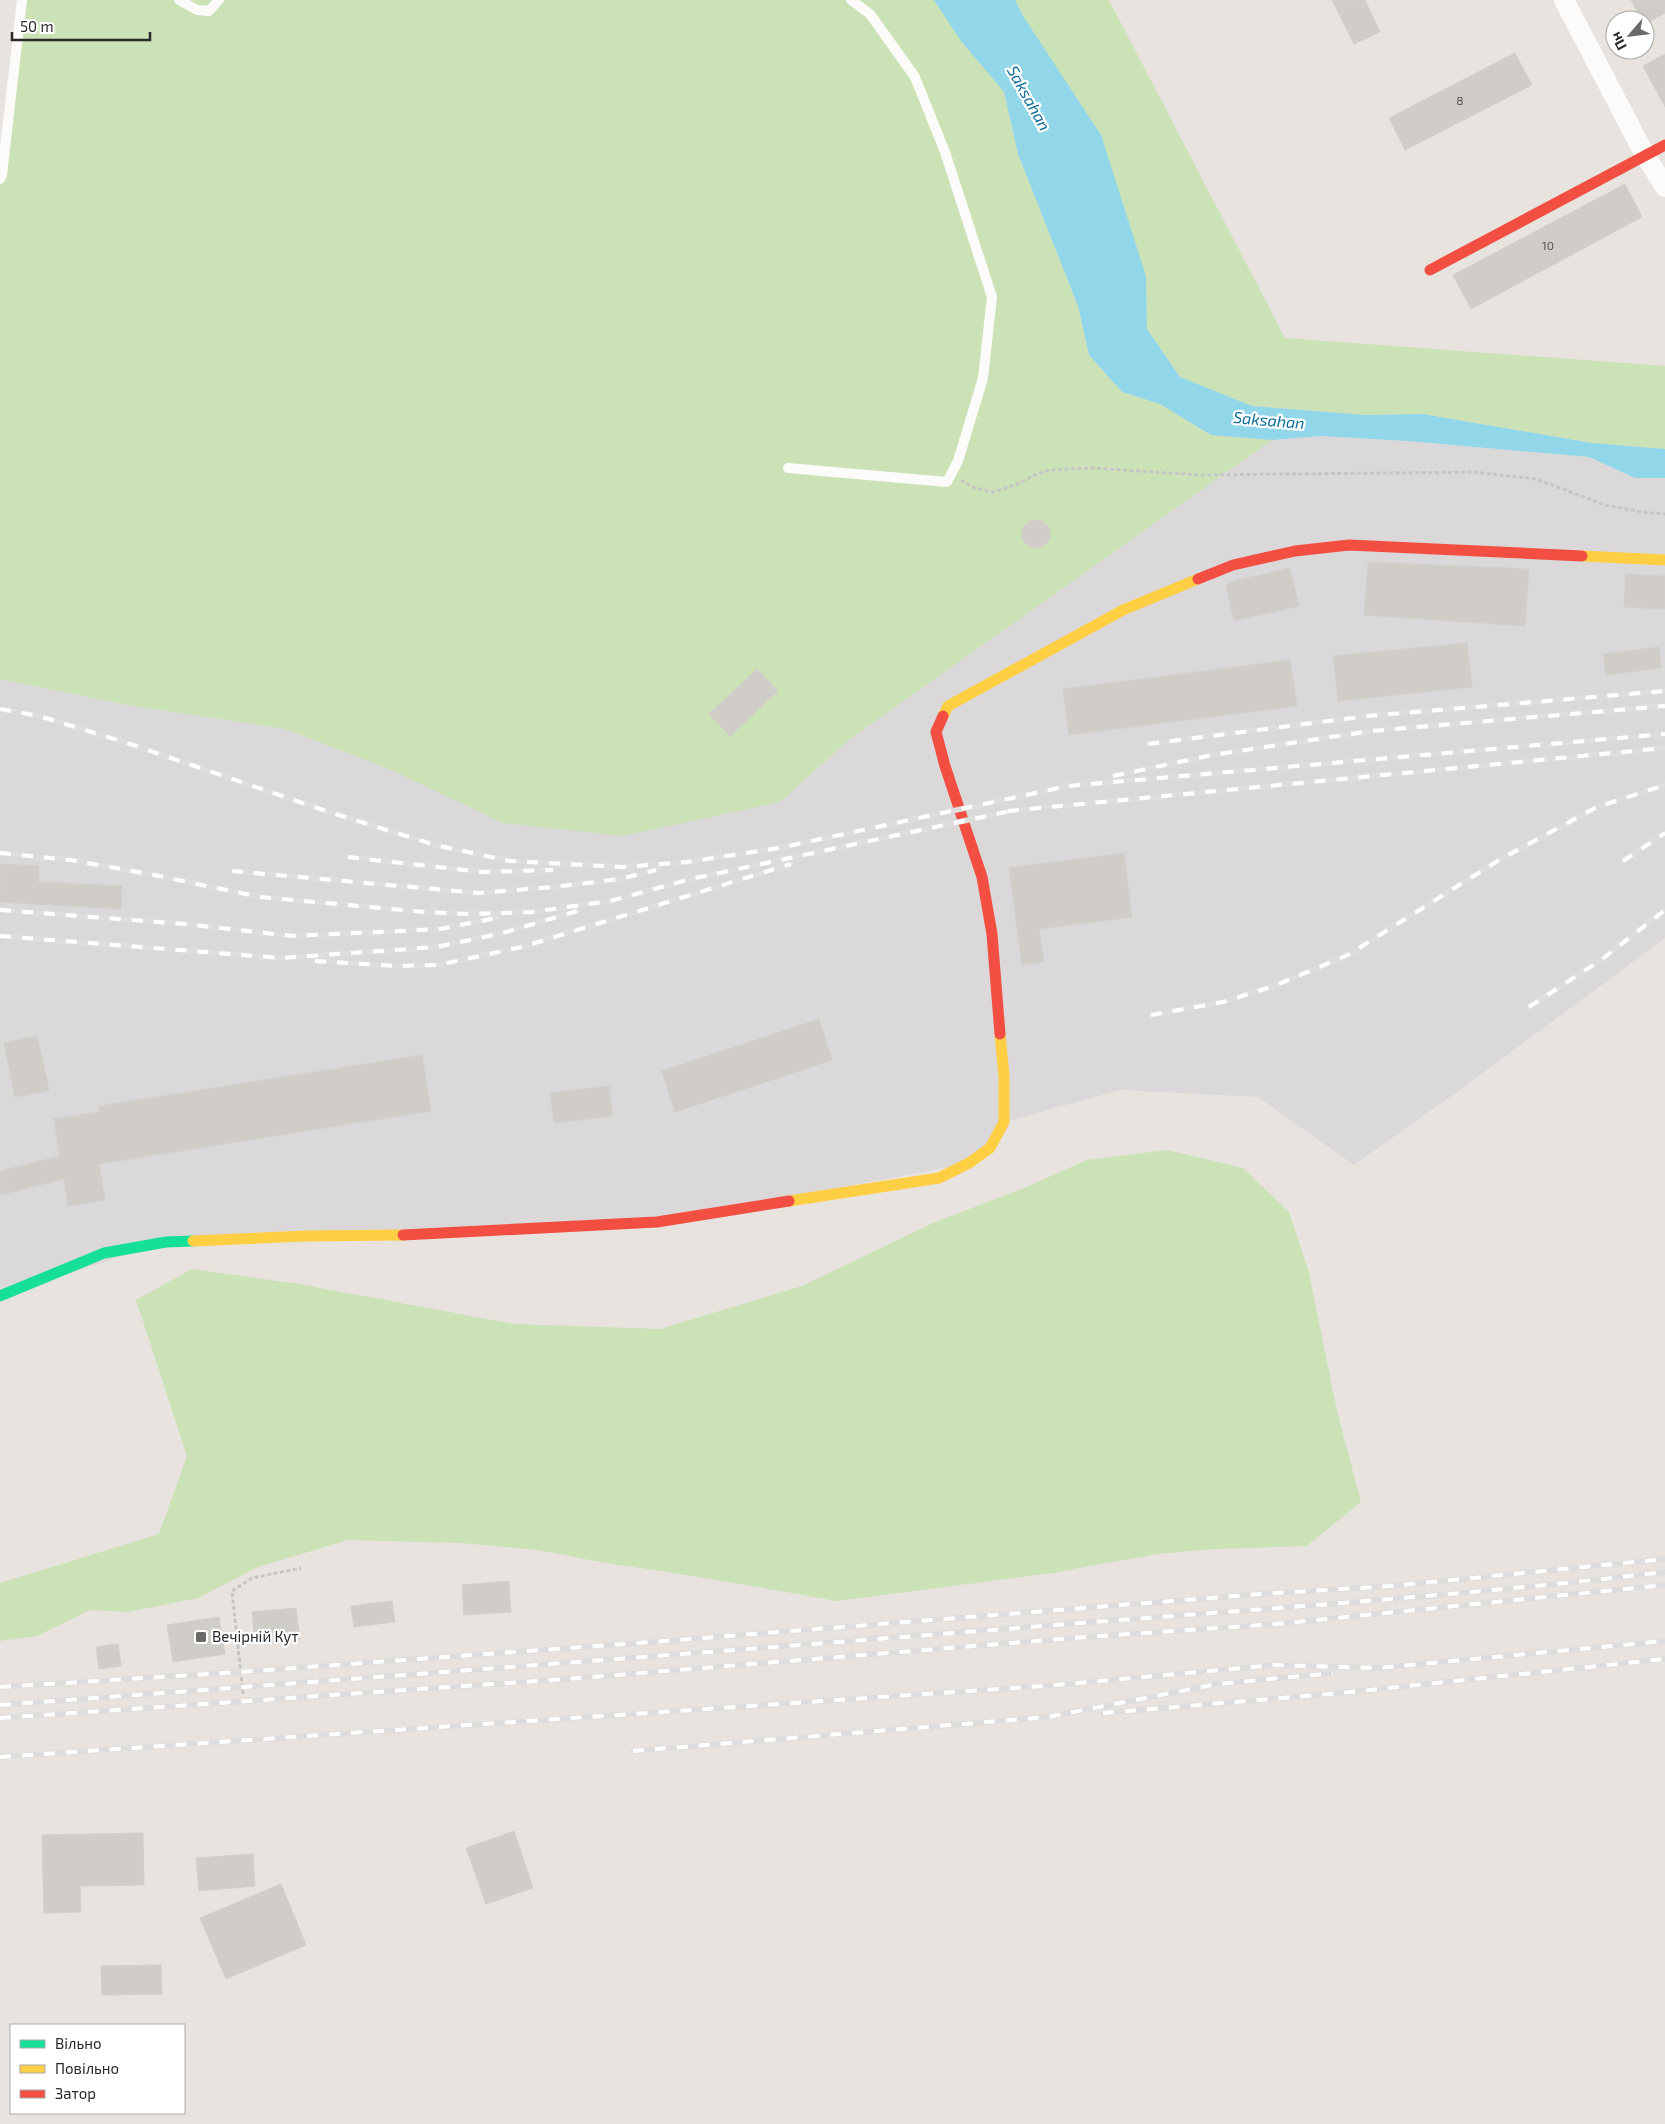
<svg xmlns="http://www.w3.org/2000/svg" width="1665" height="2124" font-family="'Exo 2',sans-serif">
<rect width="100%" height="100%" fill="#e8e3de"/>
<path fill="#dbd8da" d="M1321 436 1407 441 1589 457 1635 478H1665V938L1464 1087 1354 1165 1258 1097 1120 1090 1004 1122 969 1163 657 1222 166 1242 0 1296V679L127 705 285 729 389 769 780 802 850 739 1272 440Z"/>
<path fill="#cbe2b7" d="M22 0H934L962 41 1004 92 1018 154 1078 306 1089 355 1122 392 1160 404 1211 435 1272 440 850 739 780 802 623 836 503 823 389 769 285 729 127 705 0 679V179Z
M1015 0H1109L1285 338 1665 366V449L1592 443 1423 414 1366 415 1252 406 1180 377 1147 329 1146 276Z
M1167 1150 1243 1168 1289 1212 1309 1273 1337 1411 1361 1502 1307 1546 1215 1549 1156 1554 1052 1573 837 1601 711 1579 595 1561 538 1550 461 1543 348 1540 258 1567 198 1598 128 1612 90 1610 37 1636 0 1641V1583L159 1534 187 1456 136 1300 192 1269 299 1284 514 1324 660 1329 802 1286 933 1223 1024 1188 1087 1160Z"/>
<path fill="#92d6e9" d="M934 0H1015L1023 16 1101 135 1146 276 1147 329 1180 377 1252 406 1366 415 1423 414 1592 443 1665 449V478H1635L1589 457 1407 441 1321 436 1272 440 1211 435 1160 404 1122 392 1089 355 1078 306 1018 154 1004 92 961 41Z"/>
<path fill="#d0cdc9" stroke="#d3cfcb" d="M1332 0H1365L1380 32 1354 44Z
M1631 0H1665V13L1645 24V20H1642Z
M1515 53 1532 85 1405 150 1389 118Z
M1665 54V107L1643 66Z
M1625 184 1642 217 1471 309 1453 275Z
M1022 534a14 14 0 1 1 28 0a14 14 0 1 1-28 0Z
M1368 562 1529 569 1525 626 1364 615Z
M1290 568 1299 606 1234 621 1226 585 1238 580Z
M1626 574 1665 576V609L1624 607Z
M1467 643 1472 687 1338 701 1333 656Z
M1659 647 1661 668 1606 675 1603 654Z
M1290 660 1297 706 1069 735 1063 689Z
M757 669 778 691 730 736 709 714Z
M1124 853 1132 917 1039 929 1044 962 1022 965 1009 868Z
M0 864 39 866 38 882 122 886 121 909 0 902Z
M819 1019 832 1060 675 1112 662 1071Z
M37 1036 49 1090 15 1097 4 1043Z
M422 1055 431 1111 99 1164 105 1200 68 1206 64 1179 0 1195V1171L60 1156 54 1119 100 1112 99 1106Z
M609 1086 613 1116 554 1123 550 1093Z
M509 1581 511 1612 464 1615 462 1585Z
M392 1601 395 1622 354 1627 351 1606Z
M296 1608 300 1639 255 1644 252 1612Z
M219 1617 225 1654 173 1662 167 1625Z
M118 1644 121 1666 99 1669 96 1647Z
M514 1831 533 1888 486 1904 466 1848Z
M143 1833 144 1885 80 1886 81 1912 44 1913 42 1835Z
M253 1854 255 1886 199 1891 196 1858Z
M281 1884 306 1945 226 1979 200 1918Z
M161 1965 162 1994 102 1995 101 1966Z"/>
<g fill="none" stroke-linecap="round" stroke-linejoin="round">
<path stroke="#c6c5c5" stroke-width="3" stroke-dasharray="4 2.5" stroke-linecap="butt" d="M961 480 972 487 993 492 1017 484 1037 474 1050 470 1092 468 1201 475 1474 472 1536 479 1605 505 1643 512 1665 514
M243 1694 232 1591 252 1578 301 1568"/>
<path stroke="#fcfbfa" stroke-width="10" d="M179 0 197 10 209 11 219 0
M0 179 2 175 22 0
M788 468 947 482 958 461 983 378 992 297 945 152 915 77 870 14 851 0"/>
<path stroke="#fcfbfa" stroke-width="20" d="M1564 0 1645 155 1665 187"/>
<path stroke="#16e098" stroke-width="11" d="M0 1296 104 1253 166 1242 193 1241"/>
<path stroke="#ffcf43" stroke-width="11" d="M1582 556 1665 560
M943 716 948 706 1123 610 1198 579
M789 1201 939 1178 969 1163 990 1148 1004 1122V1076L1000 1034
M193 1241 306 1236 403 1235"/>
<path stroke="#f24e42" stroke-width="11" d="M1430 270 1665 145
M1198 579 1233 565 1295 551 1349 545 1582 556
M943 716 936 732 945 766 982 877 992 934 1000 1034
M403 1235 657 1222 789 1201"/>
<g stroke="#ddddde" stroke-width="5.5">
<path id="rail" d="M0 709 39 716 127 743 326 811 435 845 510 861 623 867 687 862 779 848 1068 786 1665 734
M1148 744 1368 716 1665 691
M1113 776 1212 755 1371 731 1665 706
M1008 811 1665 748
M0 853 71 860 154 875 260 897 425 912 469 914 532 912 610 901 691 879 1015 810
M348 857 482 872 553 870
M1623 861 1665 833
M232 871 479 893 554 887 620 879 656 870
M0 910 184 924 293 936 440 929 497 918
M0 936 281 958 436 947 503 933 577 911
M315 961 398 966 438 965 522 947 791 864
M1529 1007 1601 960 1665 910
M1151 1015 1223 1002 1274 986 1348 955 1499 860 1597 807 1665 785
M0 1687 240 1672 652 1642 1261 1594 1391 1586 1665 1559
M0 1705C352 1679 703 1653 1055 1625 1258 1609 1462 1596 1665 1572
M1103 1713 1341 1693 1665 1659
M0 1718 567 1679 1073 1638 1276 1624 1665 1585
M633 1751 1048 1717 1217 1684 1333 1673
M0 1757 1057 1685 1274 1665 1378 1668 1665 1641"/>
</g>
<use href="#rail" stroke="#fff" stroke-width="4" stroke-dasharray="11" stroke-linecap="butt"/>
</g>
<rect fill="#6c6a68" stroke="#fff" stroke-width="2" x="195" y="1631" width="12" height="12" rx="2.5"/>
<g text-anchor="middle" stroke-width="4.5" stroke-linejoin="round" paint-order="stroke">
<g font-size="12" fill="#545352">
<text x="1460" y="105">8</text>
<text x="1548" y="250">10</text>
</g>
<g font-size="15" fill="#292929" stroke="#fff" text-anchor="start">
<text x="212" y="1642">Вечірній Кут</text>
</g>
<g font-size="16" font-style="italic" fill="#0e6e98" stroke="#fff">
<text transform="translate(1029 98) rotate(61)" y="6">Saksahan</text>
<text transform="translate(1269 420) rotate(5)" y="6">Saksahan</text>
</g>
</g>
<rect x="10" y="2024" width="175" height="90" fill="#ffffff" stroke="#a9a9a9"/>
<rect x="20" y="2040" width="25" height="8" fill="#16e098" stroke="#a9a9a9"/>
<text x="55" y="2049" font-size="15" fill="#292929">Вільно</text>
<rect x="20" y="2065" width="25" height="8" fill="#ffcf43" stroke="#a9a9a9"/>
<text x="55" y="2074" font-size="15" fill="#292929">Повільно</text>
<rect x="20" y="2090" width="25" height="8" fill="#f24e42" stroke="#a9a9a9"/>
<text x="55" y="2099" font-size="15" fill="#292929">Затор</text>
<g transform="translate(1630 35) rotate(242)"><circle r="24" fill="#ffffff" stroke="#a9a9a9"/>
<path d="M0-4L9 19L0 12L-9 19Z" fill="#6c6a68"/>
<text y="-8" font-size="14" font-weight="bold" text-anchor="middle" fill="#292929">Пн</text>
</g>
<path d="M12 32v8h138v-8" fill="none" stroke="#292929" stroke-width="2.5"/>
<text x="20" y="32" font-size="15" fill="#292929" stroke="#ffffff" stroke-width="4" paint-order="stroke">50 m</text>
</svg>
